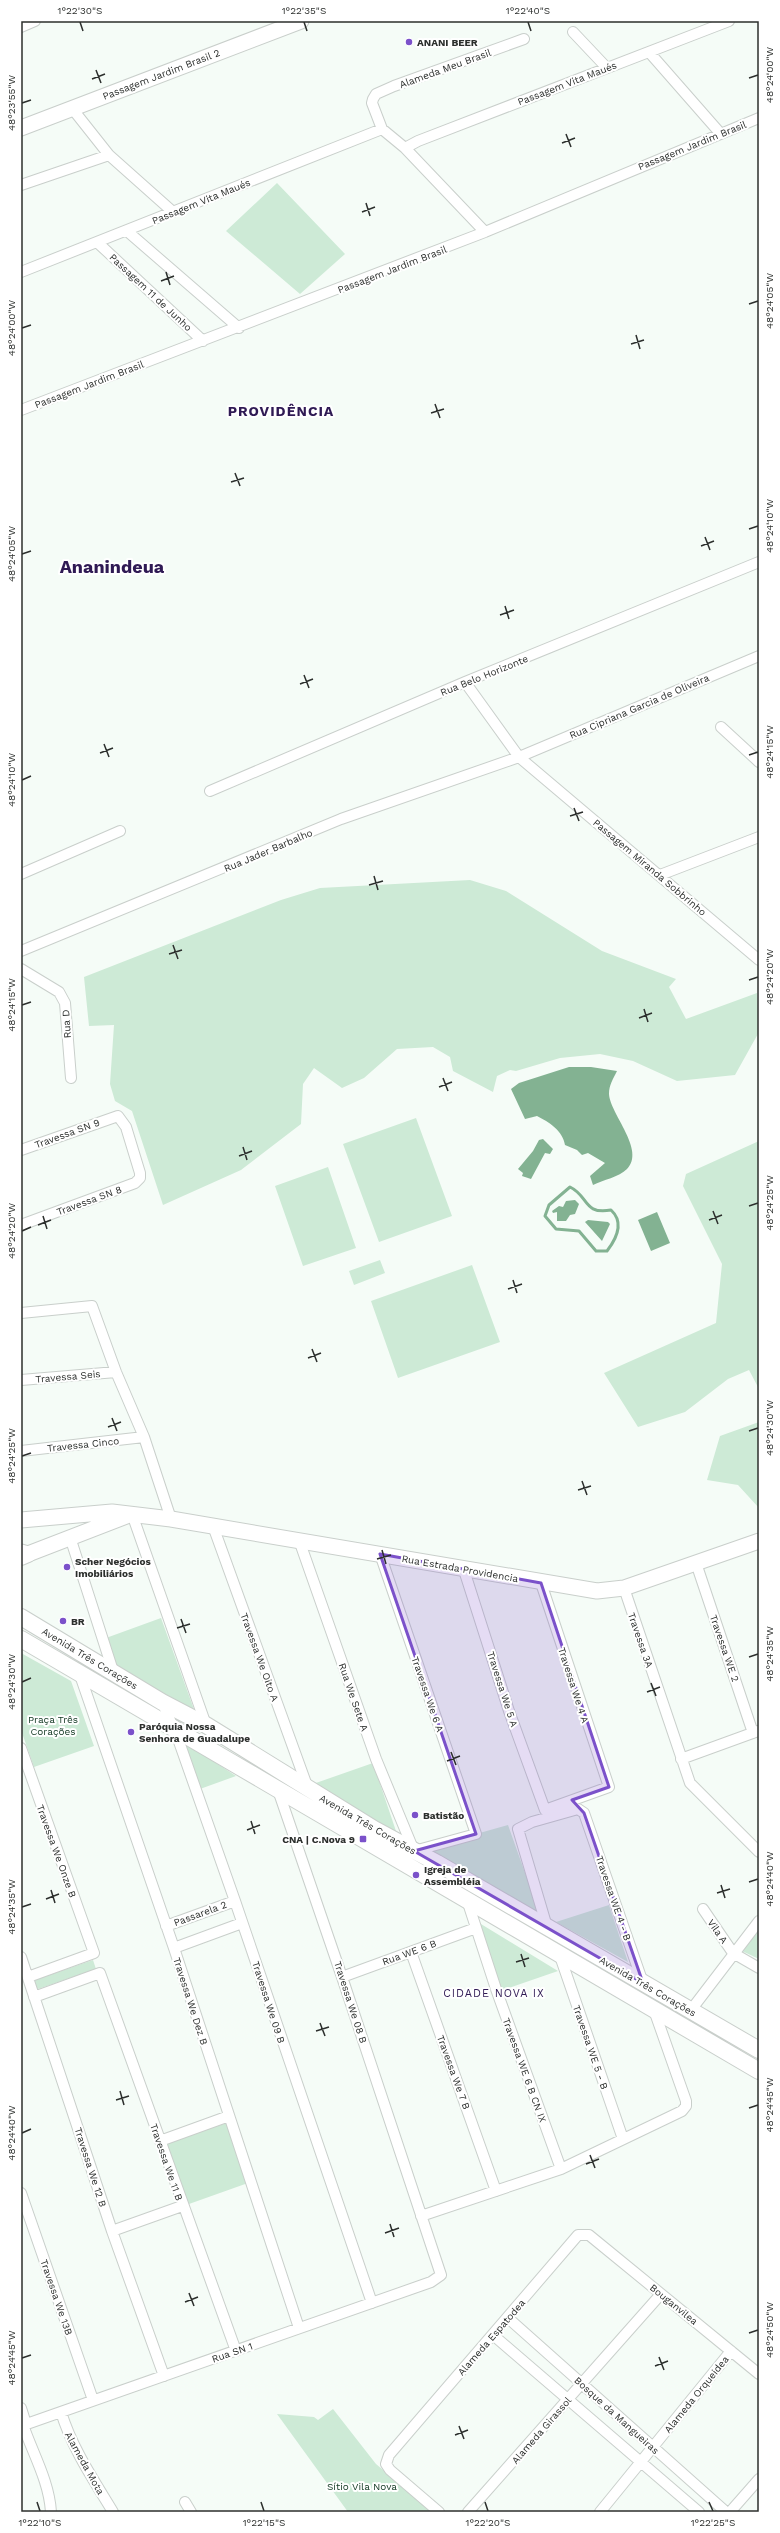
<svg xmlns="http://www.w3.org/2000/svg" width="780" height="2533" font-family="'Work Sans',sans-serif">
<rect width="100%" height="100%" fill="#f5fcf7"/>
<path fill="#cdead6" d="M277 183 345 254 300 294 226 231Z
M470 880 506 891 602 951 676 979 669 987 686 1019 757 993 759 1032 735 1075 677 1081 633 1061 600 1054 560 1058 516 1071 510 1070 497 1076 493 1092 453 1071 450 1057 433 1047 397 1049 364 1078 342 1088 314 1068 303 1084 301 1124 241 1170 163 1205 132 1111 115 1101 110 1084 114 1025 89 1026 84 977 281 900 320 888Z
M416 1118 452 1216 379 1242 343 1144Z
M759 1141V1389L749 1370 728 1379 685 1412 638 1427 604 1373 716 1323 722 1264 683 1186 686 1174Z
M328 1167 356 1248 303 1266 275 1186Z
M380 1260 385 1273 354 1285 349 1271Z
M472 1265 500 1342 398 1378 371 1301Z
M759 1422V1508L738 1485 707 1480 720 1436Z
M161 1618 196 1715 118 1672 106 1638Z
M21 1653 71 1681 94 1746 34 1767 21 1730Z
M187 1744 236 1776 200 1789 184 1749Z
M373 1763 397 1834 313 1784Z
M508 1825 540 1915 431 1852 476 1834Z
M609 1905 628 1962 556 1922Z
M476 1921 558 1971 500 1991Z
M759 1931V1959L742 1951Z
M93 1960 96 1969 35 1990 32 1981Z
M227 2123 248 2183 189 2204 165 2143Z
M333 2409 376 2464 433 2512H348L277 2414 314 2417 318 2420Z"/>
<path fill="#83b292" d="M569 1067H591L617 1071C613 1079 609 1085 609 1094 610 1114 646 1150 627 1169 619 1177 603 1180 593 1185L590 1176 605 1163 588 1153 582 1155 577 1150 565 1145C563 1131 549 1122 537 1116L525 1119 511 1089 519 1083Z
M543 1139 553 1149 550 1154 545 1153 531 1179 522 1176 523 1173 518 1169 533 1151 539 1140Z
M575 1200 579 1204 575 1214 570 1215 566 1221H557V1212L553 1213 552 1211 559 1206 563 1207 566 1201Z
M657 1212 670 1243 651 1251 638 1220Z
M588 1220 608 1222 610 1224 602 1241 585 1222Z"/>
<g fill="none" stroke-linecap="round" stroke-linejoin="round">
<path stroke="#83b292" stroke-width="3" d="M570 1187C589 1196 583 1215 611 1210 624 1222 617 1238 607 1251H596L579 1231 556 1229 545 1216 549 1205Z"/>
<g stroke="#c9cfcb" stroke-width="12">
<path id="street" d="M21 27 35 21
M573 32 607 68
M649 52 720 133
M71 107 109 155 173 212
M405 148 418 141 729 21
M21 185 109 155
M127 231 239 328
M485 232 405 148 382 129 372 103 373 99 376 94 394 86 524 39
M98 243 203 341
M21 272 382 129
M21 410 485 232 759 118
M465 682 519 757 759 960
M721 727 759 762
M210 791 465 682 759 562
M21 874 120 831
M660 875 759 837
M21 951 341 819 519 757 759 656
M21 969 59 992 65 1003 71 1078
M21 1150 118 1116 126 1127 140 1173V1178L135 1183 21 1225
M21 1313 92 1306 116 1372 144 1437 171 1519
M21 1380 116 1372
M21 1451 144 1437
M132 1514 206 1725
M213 1526 306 1783 304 1787
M70 1537 113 1671
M299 1540 376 1759 414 1851 476 1834 380 1554
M696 1563 753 1733
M463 1567 509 1711 545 1810
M541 1583 609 1787 545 1810
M624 1588 690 1783 759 1852
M80 1675 174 1948 299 2328
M162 1702 177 1736 235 1901 372 2303
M21 1748 94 1953 28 1977
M681 1759 758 1731
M468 1903 496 1989 561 2169
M703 1909 733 1953 759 1968
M166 1926 235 1901
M547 1927 518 1829 532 1822 578 1809 584 1813 643 1983
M174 1948 242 1923
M411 1952 496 2191
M560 1956 623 2139
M21 1957 112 2231 164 2376
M342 1977 476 1928
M34 1997 100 1973 236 2351
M691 2010 759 1921
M160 2141 229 2116
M21 2193 93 2400
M421 2216 561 2169 682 2111 686 2106V2101L654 2010
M112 2231 182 2206
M508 2318 726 2512
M493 2335 699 2512
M21 2408 26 2424
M61 2412C72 2448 93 2479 113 2512
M23 2425C33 2454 49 2481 51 2512
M21 2426 431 2282 441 2275 342 1977 278 1790
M185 2502 191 2512
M439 2512 390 2470 386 2464 389 2455 578 2235H589L759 2374
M468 2512 661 2294
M600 2512 731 2351
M730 2512 759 2479"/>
</g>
<g stroke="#c9cfcb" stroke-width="17">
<path id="secondary" d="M21 128 301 21
M21 1520 112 1512 171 1519 597 1591 624 1588 759 1541
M21 1552 28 1554 129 1515"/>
</g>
<g stroke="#c9cfcb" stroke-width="18">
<path id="primary" d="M21 1557 28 1554
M21 1617 162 1702 206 1725 374 1829 437 1863 759 2050
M21 1639 759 2071"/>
</g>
<use href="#street" stroke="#fff" stroke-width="10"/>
<use href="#secondary" stroke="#fff" stroke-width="15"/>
<use href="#primary" stroke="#fff" stroke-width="16"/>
</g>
<path fill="#7b51ca" fill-opacity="0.2" stroke="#7b51ca" stroke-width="3" stroke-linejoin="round" d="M380 1554 541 1583 609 1787 572 1800 584 1813 643 1983 414 1851 476 1834Z"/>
<path fill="none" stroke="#2c2f2d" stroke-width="1.5" d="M80 22 83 31M304 22 307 31M528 22 531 31M96 70 101 83M749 78 758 75M92 79 105 74M22 103 31 100M566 134 571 147M562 143 575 138M366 203 370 216M362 212 375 207M166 272 170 285M161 281 174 276M749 304 758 301M22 328 31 325M636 335 640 349M631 344 644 340M435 404 440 418M431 413 444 409M235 473 240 486M231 482 244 478M749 529 758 526M705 537 710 550M701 546 714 541M22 554 31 551M505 606 509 619M500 615 514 610M304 675 309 688M300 684 313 679M104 744 109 757M100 753 113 748M749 755 758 752M22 780 31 776M574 808 579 821M570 816 583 812M374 876 378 890M369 885 383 881M173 945 178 959M169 954 182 950M749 980 758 977M22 1005 31 1002M644 1009 648 1022M639 1018 652 1013M443 1078 448 1091M439 1087 452 1082M243 1147 247 1160M239 1156 252 1151M749 1206 758 1203M713 1211 718 1224M43 1216 47 1229M709 1220 722 1215M38 1225 51 1220M22 1231 31 1227M513 1280 517 1293M508 1289 522 1284M312 1349 317 1362M308 1358 321 1353M112 1418 117 1431M108 1427 121 1422M749 1431 758 1428M22 1456 31 1453M582 1481 587 1495M578 1490 591 1486M382 1550 386 1564M377 1559 391 1555M181 1619 186 1633M177 1628 190 1624M749 1657 758 1654M22 1682 31 1678M651 1683 656 1696M647 1692 660 1687M451 1752 456 1765M447 1761 460 1756M251 1821 255 1834M247 1830 260 1825M749 1882 758 1879M721 1885 725 1898M51 1890 55 1903M717 1893 730 1889M46 1899 59 1894M22 1907 31 1904M521 1954 525 1967M516 1962 529 1958M320 2023 325 2036M316 2031 329 2027M120 2091 124 2105M116 2100 129 2096M749 2108 758 2105M22 2133 31 2129M590 2155 595 2168M586 2164 599 2159M390 2224 394 2237M385 2233 399 2228M189 2293 194 2306M185 2302 198 2297M749 2333 758 2330M659 2357 664 2370M22 2358 31 2355M655 2366 668 2361M459 2426 464 2439M455 2435 468 2430M37 2502 40 2511M261 2502 264 2511M485 2502 488 2511M709 2502 713 2511"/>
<g fill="#7b51ca" stroke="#fff" stroke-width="1.5">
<circle cx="409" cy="42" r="4"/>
<circle cx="67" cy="1567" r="4"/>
<circle cx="63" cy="1621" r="4"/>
<circle cx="131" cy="1732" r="4"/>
<circle cx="415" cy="1815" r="4"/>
<rect x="359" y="1835" width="8" height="8" rx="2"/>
<circle cx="416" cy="1875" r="4"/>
</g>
<g text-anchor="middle" stroke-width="4" stroke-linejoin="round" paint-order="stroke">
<g font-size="10" font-weight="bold" fill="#2c2f2d" stroke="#fff" text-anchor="start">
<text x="417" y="46">ANANI BEER</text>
<text x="75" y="1565">Scher Negócios<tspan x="75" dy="12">Imobiliários</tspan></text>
<text x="71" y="1625">BR</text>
<text x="139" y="1730">Paróquia Nossa<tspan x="139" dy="12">Senhora de Guadalupe</tspan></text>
<text x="423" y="1819">Batistão</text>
<text x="355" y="1843" text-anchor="end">CNA | C.Nova 9</text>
<text x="424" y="1873">Igreja de<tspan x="424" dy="12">Assembléia</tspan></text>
</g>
<g font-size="10" fill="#2c2f2d" stroke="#fff">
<text transform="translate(445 68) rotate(-20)" y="4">Alameda Meu Brasil</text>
<text transform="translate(161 74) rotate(-21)" y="4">Passagem Jardim Brasil 2</text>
<text transform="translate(567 83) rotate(-21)" y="4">Passagem Vita Maués</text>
<text transform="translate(692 145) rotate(-22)" y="4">Passagem Jardim Brasil</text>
<text transform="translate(201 201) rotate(-22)" y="4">Passagem Vita Maués</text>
<text transform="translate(392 269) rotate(-21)" y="4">Passagem Jardim Brasil</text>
<text transform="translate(151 292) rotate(43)" y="4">Passagem 11 de Junho</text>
<text transform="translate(89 384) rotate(-21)" y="4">Passagem Jardim Brasil</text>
<text transform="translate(484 675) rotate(-22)" y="4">Rua Belo Horizonte</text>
<text transform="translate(639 706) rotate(-23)" y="4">Rua Cipriana Garcia de Oliveira</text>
<text transform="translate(268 850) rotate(-23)" y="4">Rua Jader Barbalho</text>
<text transform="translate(650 867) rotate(40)" y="4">Passagem Miranda Sobbrinho</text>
<text transform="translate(66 1024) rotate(-94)" y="4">Rua D</text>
<text transform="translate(67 1133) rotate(-20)" y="4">Travessa SN 9</text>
<text transform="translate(89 1200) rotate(-20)" y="4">Travessa SN 8</text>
<text transform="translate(68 1376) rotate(-5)" y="4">Travessa Seis</text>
<text transform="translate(83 1444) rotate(-6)" y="4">Travessa Cinco</text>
<text transform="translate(460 1568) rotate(10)" y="4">Rua Estrada Providencia</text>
<text transform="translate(641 1640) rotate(71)" y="4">Travessa 3A</text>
<text transform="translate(725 1648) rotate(71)" y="4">Travessa WE 2</text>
<text transform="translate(260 1657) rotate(70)" y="4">Travessa We Oito A</text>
<text transform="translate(90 1658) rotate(31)" y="4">Avenida Três Corações</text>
<text transform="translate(574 1685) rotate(72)" y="4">Travessa We 4 A</text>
<text transform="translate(503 1689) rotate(72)" y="4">Travessa We 5 A</text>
<text transform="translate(428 1694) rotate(71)" y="4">Travessa We 6 A</text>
<text transform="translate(354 1697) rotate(71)" y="4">Rua We Sete A</text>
<text transform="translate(368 1824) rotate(30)" y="4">Avenida Três Corações</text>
<text transform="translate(57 1851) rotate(70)" y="4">Travessa We Onze B</text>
<text transform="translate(614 1898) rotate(71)" y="4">Travessa WE 4 - B</text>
<text transform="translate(200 1913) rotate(-20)" y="4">Passarela 2</text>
<text transform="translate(718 1931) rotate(55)" y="4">Vila A</text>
<text transform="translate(409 1952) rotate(-20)" y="4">Rua WE 6 B</text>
<text transform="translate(648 1986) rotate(30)" y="4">Avenida Três Corações</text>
<text transform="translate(191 2001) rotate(72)" y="4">Travessa We Dez B</text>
<text transform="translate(269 2002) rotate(72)" y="4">Travessa We 09 B</text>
<text transform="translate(351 2002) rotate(72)" y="4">Travessa We 08 B</text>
<text transform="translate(591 2047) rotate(71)" y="4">Travessa WE 5 - B</text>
<text transform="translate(525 2070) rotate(70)" y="4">Travessa WE 6 B CN IX</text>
<text transform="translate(454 2072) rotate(70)" y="4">Travessa We 7 B</text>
<text transform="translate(167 2162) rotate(71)" y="4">Travessa We 11 B</text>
<text transform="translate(91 2167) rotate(72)" y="4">Travessa We 12 B</text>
<text transform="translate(57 2297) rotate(71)" y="4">Travessa We 13B</text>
<text transform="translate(674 2304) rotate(39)" y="4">Bouganvilea</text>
<text transform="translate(491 2337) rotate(-49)" y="4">Alameda Espatodea</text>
<text transform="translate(232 2352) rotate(-19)" y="4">Rua SN 1</text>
<text transform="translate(696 2394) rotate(-51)" y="4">Alameda Orqueidea</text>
<text transform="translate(617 2415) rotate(42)" y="4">Bosque da Mangueiras</text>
<text transform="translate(541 2430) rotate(-49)" y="4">Alameda Girassol</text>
<text transform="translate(85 2463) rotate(61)" y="4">Alameda Mota</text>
</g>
<g font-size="10" fill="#0d341e" stroke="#fff">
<text x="53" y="1723">Praça Três<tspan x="53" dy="12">Corações</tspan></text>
<text x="362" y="2490">Sítio Vila Nova</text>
</g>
<g font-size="11" letter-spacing="1" fill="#2f1a54" stroke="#fff">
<text x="494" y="1997">CIDADE NOVA IX</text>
</g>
<g font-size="14" font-weight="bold" letter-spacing="1" fill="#2f1a54" stroke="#fff">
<text x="281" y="416">PROVIDÊNCIA</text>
</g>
<g font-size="18" font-weight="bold" fill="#2f1a54" stroke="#fff">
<text x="112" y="573">Ananindeua</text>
</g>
</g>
<rect width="780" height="2533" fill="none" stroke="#ffffff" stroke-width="44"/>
<rect x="22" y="22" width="736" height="2489" fill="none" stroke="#2c2f2d" stroke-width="1.5"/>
<g font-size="10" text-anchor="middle" fill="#2c2f2d">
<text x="80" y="14">1°22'30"S</text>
<text x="304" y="14">1°22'35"S</text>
<text x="528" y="14">1°22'40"S</text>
<text transform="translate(769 75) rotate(-90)" y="4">48°24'00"W</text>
<text transform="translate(11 103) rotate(-90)" y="4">48°23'55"W</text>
<text transform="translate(769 301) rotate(-90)" y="4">48°24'05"W</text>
<text transform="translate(11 328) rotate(-90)" y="4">48°24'00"W</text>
<text transform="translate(769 526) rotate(-90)" y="4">48°24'10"W</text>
<text transform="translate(11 554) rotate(-90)" y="4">48°24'05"W</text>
<text transform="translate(769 752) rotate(-90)" y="4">48°24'15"W</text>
<text transform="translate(11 780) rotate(-90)" y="4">48°24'10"W</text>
<text transform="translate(769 977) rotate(-90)" y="4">48°24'20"W</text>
<text transform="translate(11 1005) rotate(-90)" y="4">48°24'15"W</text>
<text transform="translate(769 1203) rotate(-90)" y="4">48°24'25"W</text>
<text transform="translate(11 1231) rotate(-90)" y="4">48°24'20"W</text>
<text transform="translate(769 1428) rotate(-90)" y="4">48°24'30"W</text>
<text transform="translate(11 1456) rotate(-90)" y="4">48°24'25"W</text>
<text transform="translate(769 1654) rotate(-90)" y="4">48°24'35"W</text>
<text transform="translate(11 1682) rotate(-90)" y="4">48°24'30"W</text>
<text transform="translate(769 1879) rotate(-90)" y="4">48°24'40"W</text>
<text transform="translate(11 1907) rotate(-90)" y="4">48°24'35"W</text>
<text transform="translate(769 2105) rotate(-90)" y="4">48°24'45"W</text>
<text transform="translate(11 2133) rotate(-90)" y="4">48°24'40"W</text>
<text transform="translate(769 2330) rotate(-90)" y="4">48°24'50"W</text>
<text transform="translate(11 2358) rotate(-90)" y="4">48°24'45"W</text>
<text x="40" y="2526">1°22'10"S</text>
<text x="264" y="2526">1°22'15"S</text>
<text x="488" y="2526">1°22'20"S</text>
<text x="713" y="2526">1°22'25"S</text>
</g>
</svg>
